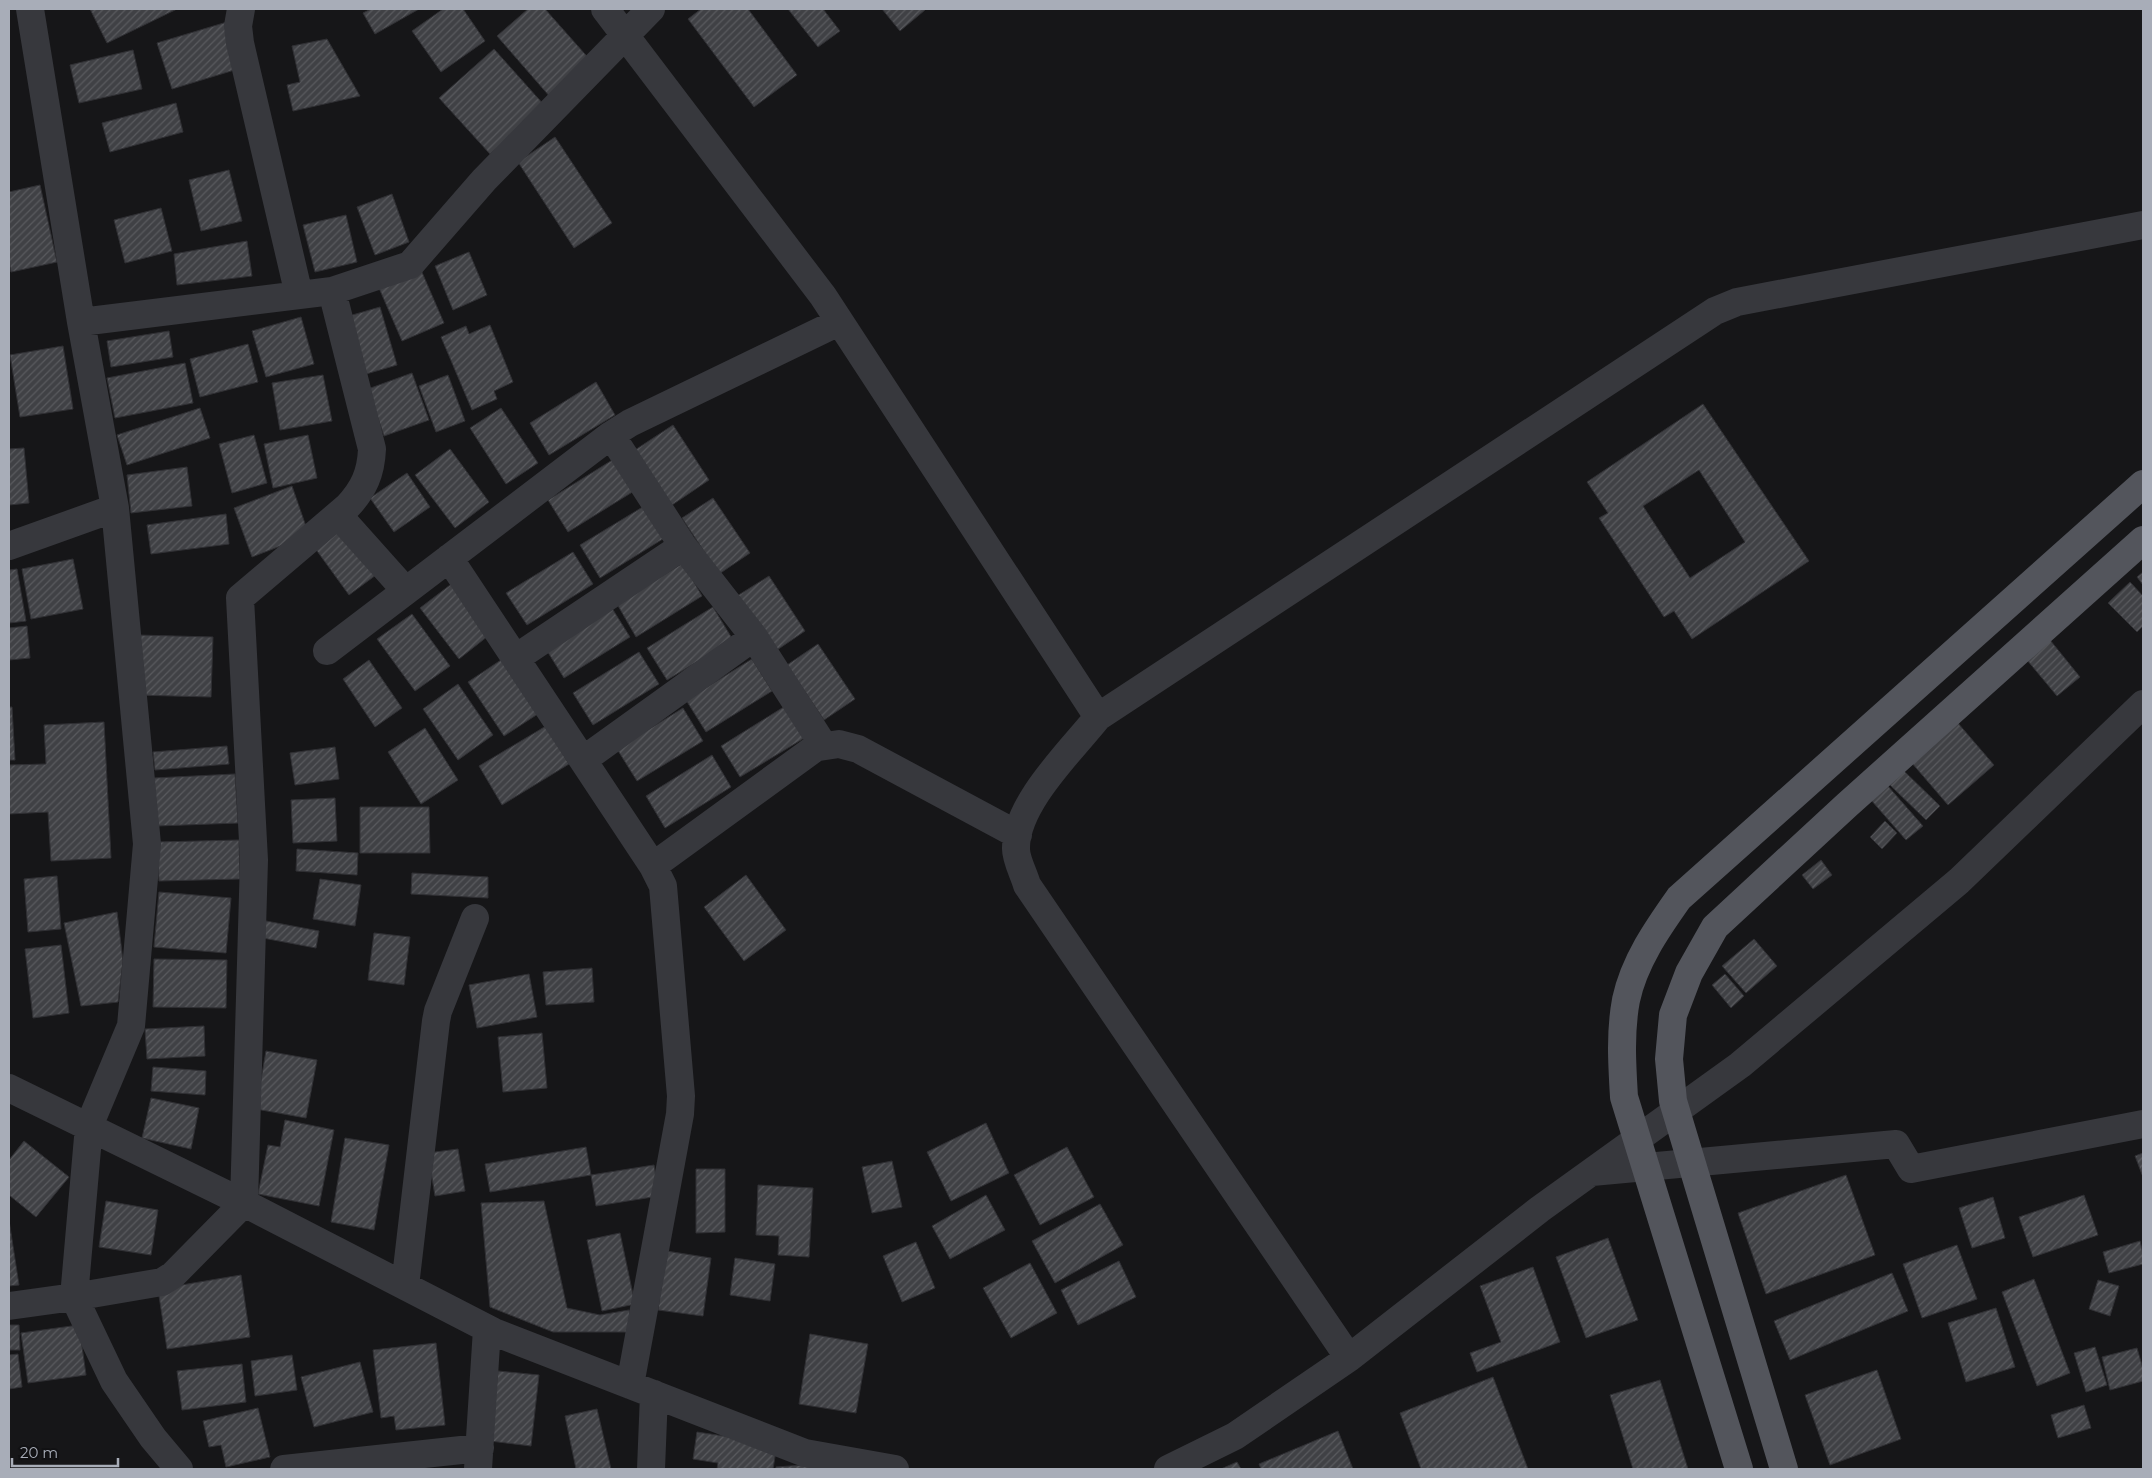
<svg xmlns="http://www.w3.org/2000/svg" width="2152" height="1478" font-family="Montserrat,sans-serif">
<defs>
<pattern id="building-hatch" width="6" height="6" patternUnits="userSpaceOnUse" patternTransform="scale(1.25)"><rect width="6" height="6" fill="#404145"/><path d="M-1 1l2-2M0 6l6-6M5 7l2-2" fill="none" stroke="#595a5e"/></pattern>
</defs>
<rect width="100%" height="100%" fill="#161618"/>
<path fill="url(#building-hatch)" stroke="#303034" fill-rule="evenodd" d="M90 9H177L107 43Z
M371 9H419L375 34 363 13Z
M443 9H463L485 41 441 72 412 31Z
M528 9H545L592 62 551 98 497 36Z
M701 9H748L797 75 754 107 688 19Z
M788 9H823L840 31 818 47Z
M882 9H924L925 10 900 31Z
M227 22 241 68 172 89 157 43Z
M327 39 360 96 293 111 287 85 300 82 292 46Z
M494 49 545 106 490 154 439 98Z
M133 50 142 89 79 103 70 65Z
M176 103 183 132 110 152 102 123Z
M555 137 612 223 574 248 518 162Z
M229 170 242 221 201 231 189 180Z
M40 185 57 262 11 272 9 261V192Z
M392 194 409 242 375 255 357 207Z
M161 208 172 251 125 263 114 220Z
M346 215 357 262 315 272 303 225Z
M247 241 252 276 177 285 174 254Z
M469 252 487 295 453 310 435 266Z
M421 270 444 323 402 341 379 288Z
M380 307 397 365 366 374 349 316Z
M301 317 314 364 266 377 252 331Z
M490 325 513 382 494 391 497 399 472 410 441 337 466 326 469 334Z
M169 331 173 357 111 367 107 341Z
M248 344 258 382 200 397 190 359Z
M63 346 73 409 20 417 10 355Z
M185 363 193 403 115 418 107 378Z
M412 373 429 420 384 436 368 389Z
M323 375 332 421 280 430 272 383Z
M448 375 465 421 436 432 419 386Z
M596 382 615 415 549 455 530 423Z
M1703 404 1809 561 1692 639 1674 611 1664 617 1599 518 1608 513 1587 482ZM1699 470 1745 542 1690 578 1643 506Z
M200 408 210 438 127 465 117 435Z
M501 408 538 463 506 484 470 428Z
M673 425 709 480 672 505 635 450Z
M254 435 267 483 232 493 219 444Z
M308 435 317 478 273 488 264 444Z
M24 448 29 503 9 505V449Z
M450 449 489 502 455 528 415 475Z
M614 459 634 491 568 532 548 500Z
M187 467 192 506 131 513 127 475Z
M407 473 430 507 394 532 370 498Z
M292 486 309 535 252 557 234 508Z
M713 498 750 553 719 574 682 518Z
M646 505 666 537 600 578 580 545Z
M226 514 229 544 151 554 147 525Z
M340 524 376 575 349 595 312 544Z
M573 552 593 584 527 625 506 593Z
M73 559 83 609 31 619 22 569Z
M683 563 702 596 636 637 617 604Z
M17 569 26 621 9 623V570Z
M2143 572V585L2137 577Z
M769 576 805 631 774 652 737 596Z
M454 582 493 632 459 659 420 608Z
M2130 582 2143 596V626L2137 632 2108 603Z
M610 605 630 637 564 678 544 646Z
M713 607 733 640 667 680 647 648Z
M412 614 450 666 415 691 377 639Z
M27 626 30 658 9 660V628Z
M137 635 213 637 211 697 136 695Z
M2050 640 2080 677 2057 696 2027 660Z
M818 644 855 699 824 720 787 665Z
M639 652 659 684 593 725 573 693Z
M507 656 544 710 504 736 468 682Z
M752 659 772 691 706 732 686 700Z
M369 660 402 708 375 727 343 679Z
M458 684 493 735 458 760 423 709Z
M787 705 806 737 740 777 721 746Z
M9 707H12L15 760H9Z
M683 708 703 741 637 781 617 749Z
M104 722 111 858 51 861 48 812 9 814V765L46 764 44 725Z
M1957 722 1994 765 1948 805 1911 762Z
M546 726 569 764 502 805 479 766Z
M425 728 458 780 421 804 388 752Z
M227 746 229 764 155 770 153 752Z
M335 747 339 779 295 785 290 753Z
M712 755 731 787 665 828 646 796Z
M1903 770 1940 806 1926 820 1890 785Z
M235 774 238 823 157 826 154 778Z
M1887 785 1923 826 1906 840 1871 800Z
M335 798 337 841 293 843 291 800Z
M360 807H429L430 853H360Z
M1885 821 1897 833 1882 849 1870 837Z
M239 840 240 879 159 881 157 842Z
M297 849 358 853 357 875 296 871Z
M1821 860 1832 875 1813 889 1802 875Z
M412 873 488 877V898L411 894Z
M746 875 786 930 744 961 704 907Z
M57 876 61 929 28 932 24 879Z
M320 879 361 885 355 926 313 919Z
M159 892 231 898 226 953 154 947Z
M117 912 123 961 118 1002 81 1006 64 923Z
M266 921 319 931 316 948 263 938Z
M374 933 410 937 404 985 368 980Z
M1754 939 1777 966 1746 993 1722 966Z
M61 945 69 1013 33 1018 25 949Z
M154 959 227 960 226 1008 153 1007Z
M592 968 594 1002 546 1005 543 972Z
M529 974 537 1017 477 1028 469 985Z
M1725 974 1744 996 1731 1008 1712 985Z
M204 1026 205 1056 147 1059 145 1029Z
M542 1033 547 1088 503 1092 498 1037Z
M266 1051 317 1060 306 1118 256 1109Z
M153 1067 206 1071 205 1095 151 1091Z
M151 1098 199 1108 191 1149 142 1138Z
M285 1120 334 1130 319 1206 258 1194 268 1145 280 1147Z
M986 1123 1009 1173 951 1201 927 1152Z
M345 1138 389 1145 374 1230 331 1222Z
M24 1141 69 1177 36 1217 9 1195V1160Z
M586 1147 591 1175 490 1192 485 1164Z
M1067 1147 1094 1197 1040 1225 1014 1175Z
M458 1149 465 1191 435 1196 428 1153Z
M2143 1153V1177L2135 1156Z
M892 1161 902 1207 872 1213 862 1167Z
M654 1165 659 1196 596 1206 591 1175Z
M696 1169H725V1232L696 1233Z
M1846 1175 1875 1255 1766 1294 1738 1213Z
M758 1185 813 1188 809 1257 778 1255 779 1236 756 1235Z
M986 1195 1005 1230 950 1259 932 1226Z
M2084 1195 2098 1235 2033 1257 2019 1217Z
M1993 1197 2005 1238 1972 1248 1959 1208Z
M106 1201 158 1210 151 1255 99 1247Z
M544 1201 567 1308 600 1315 629 1310 635 1332H553L490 1307 481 1203Z
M1100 1204 1123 1245 1055 1283 1032 1241Z
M9 1220 19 1285 9 1286Z
M620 1233 635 1304 602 1311 587 1240Z
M1608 1238 1638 1320 1586 1338 1556 1257Z
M2140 1241 2143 1254V1264L2109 1273 2103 1252Z
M916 1242 935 1288 902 1302 883 1256Z
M1957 1245 1977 1299 1922 1318 1903 1264Z
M666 1251 711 1258 703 1316 658 1310Z
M735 1258 775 1264 770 1301 730 1295Z
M1119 1261 1136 1297 1078 1325 1061 1290Z
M1030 1263 1057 1313 1011 1338 983 1288Z
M1533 1267 1560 1342 1477 1372 1470 1353 1501 1342 1480 1286Z
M1892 1273 1908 1311 1790 1360 1774 1321Z
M241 1275 250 1337 167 1349 158 1289Z
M2034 1279 2070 1373 2037 1386 2002 1292Z
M2098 1280 2119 1286 2110 1316 2089 1309Z
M1996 1308 2015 1367 1966 1382 1948 1323Z
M9 1325H19L20 1350H9Z
M79 1325 86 1375 28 1383 21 1333Z
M810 1334 868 1344 856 1413 799 1404Z
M436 1343 445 1425 396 1430 394 1416 381 1418 373 1350Z
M2095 1347 2107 1385 2086 1392 2074 1353Z
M2137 1348 2143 1369V1381L2110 1390 2102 1357Z
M18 1354 22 1387 9 1389V1355Z
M292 1355 297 1390 255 1396 251 1361Z
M360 1362 373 1412 314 1427 301 1377Z
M242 1364 246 1402 182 1410 177 1371Z
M1877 1370 1901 1439 1830 1465 1805 1395Z
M498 1371 539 1375 531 1446 490 1441Z
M1493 1377 1528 1469H1421L1400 1413Z
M1660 1380 1688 1469H1633L1610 1395Z
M2084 1405 2091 1428 2058 1438 2051 1415Z
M258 1408 270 1457 226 1467 221 1445 209 1447 203 1421Z
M597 1409 611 1469H576L565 1416Z
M1338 1431 1353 1469H1261L1259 1464Z
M697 1432 777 1444 773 1469H717L718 1463 693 1459Z
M1237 1462 1241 1469H1221Z
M833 1463 834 1469H776V1467Z"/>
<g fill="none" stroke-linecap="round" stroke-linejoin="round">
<path stroke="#37383d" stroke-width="28" d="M30 9 81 322
M241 9 238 26 240 43 299 295
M605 9 823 296 1098 717
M611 435 683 546 754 637 822 743
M115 508 81 322 332 291 410 265 484 180 651 9
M338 515 406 591
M9 546 115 508 147 844 131 1026 89 1126 74 1297 114 1381 153 1438 179 1469
M449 558 653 866 663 886 681 1096 680 1114 630 1385
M327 651 611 435 630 423 839 322
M516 658 683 546
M583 760 754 637
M653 866 822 743 819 747 839 744 858 749 1018 835
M9 1088 244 1203 494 1332 805 1453 895 1469
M1592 1172 1896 1144 1911 1169 2143 1124
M405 1286 436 1021 438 1011 475 918
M9 1306 74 1297 162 1282 173 1275 244 1203 254 860 240 598 347 507C364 489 371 473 372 449L332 291
M1349 1358 1027 885C1024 874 1016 860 1016 849 1015 804 1071 751 1098 717L1715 311 1737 302 2143 225
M284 1469 480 1448
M478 1469 487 1329
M651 1469 654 1394
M1168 1469 1235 1436 1349 1358 1540 1209 1740 1065 1959 881 2143 704"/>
<path stroke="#53555c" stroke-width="28" d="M1739 1469 1624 1097C1622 1064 1620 1032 1626 1000 1634 962 1657 929 1679 898L2143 484
M1784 1469 1673 1101 1669 1059 1673 1015 1689 973 1715 927 1847 805 2143 540"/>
</g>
<rect width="2152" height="1478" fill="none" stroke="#a8adb8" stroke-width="20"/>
<path d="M12 1458v8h106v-8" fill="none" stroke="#a8adb8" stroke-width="2.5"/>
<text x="20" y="1458" font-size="15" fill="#a8adb8" stroke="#111113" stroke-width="4" paint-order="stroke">20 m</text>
</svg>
